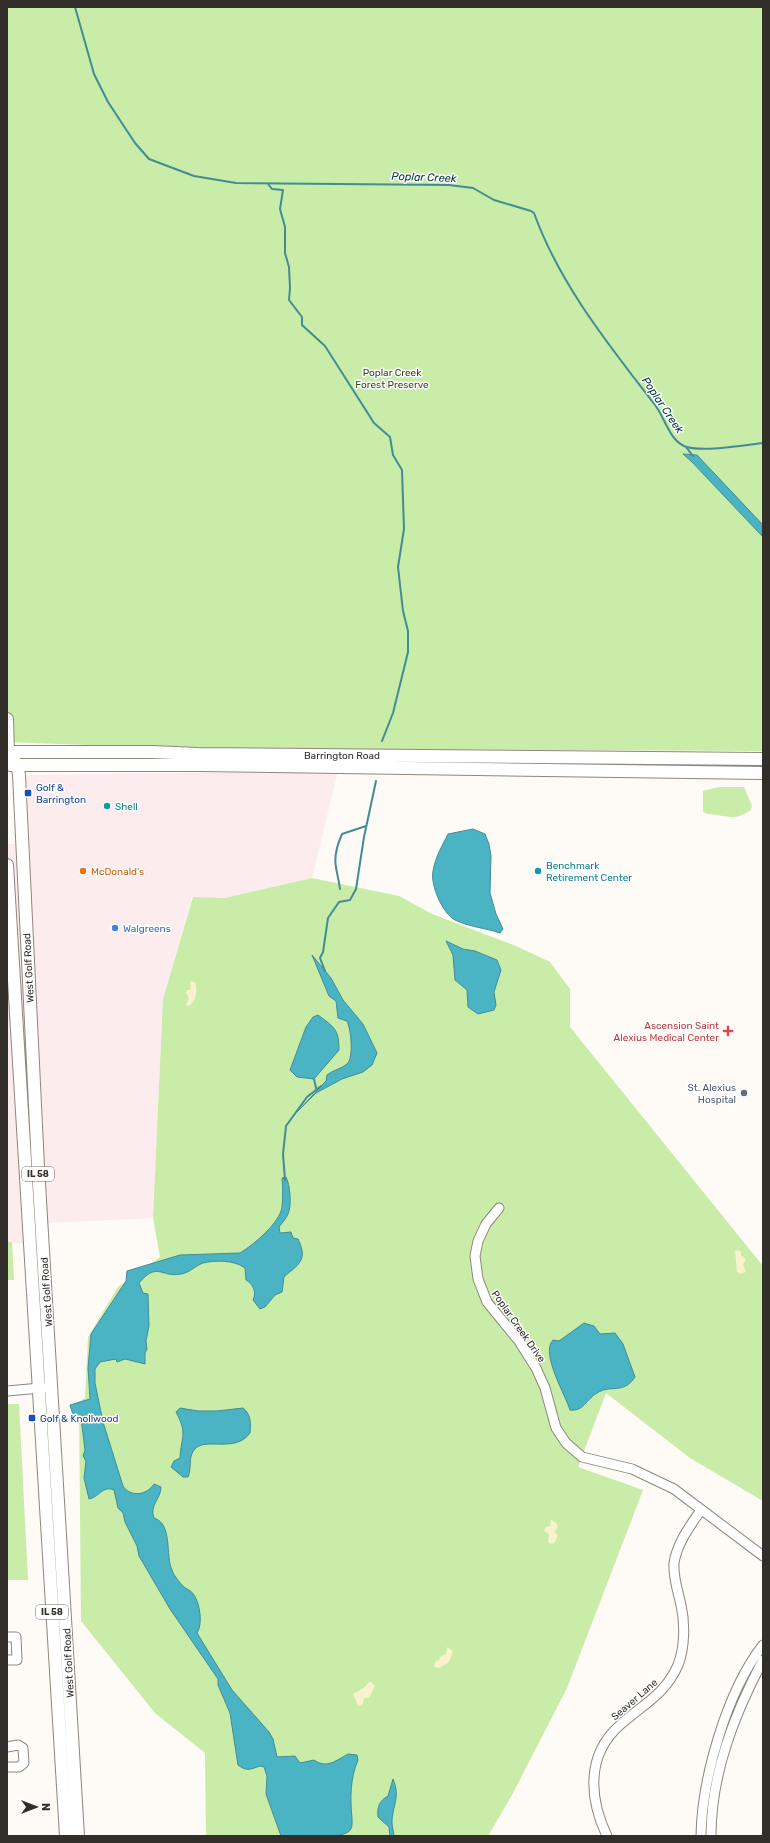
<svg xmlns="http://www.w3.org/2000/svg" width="770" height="1843" font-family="Rubik,sans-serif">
<rect width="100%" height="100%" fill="#fefaf5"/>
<path fill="#fcecee" d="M338 771 312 878 225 898 192 897 163 999 153 1218 24 1224 26 1244 7 1242V844H28L26 775Z"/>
<path fill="#c9eca8" d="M7 7H763V751L166 748 7 742Z
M719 787H744L752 806 751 810C735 820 732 817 716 815 711 814 708 815 703 812V791Z
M312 878 399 896 432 914 516 946 550 962 570 989V1027L763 1266V1501L690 1458 606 1393 578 1467 643 1490 567 1688 513 1793 488 1836H206L205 1753 155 1713 81 1621 79 1402 85 1398 88 1337 118 1287 160 1257 153 1218 163 999 193 897 225 898Z
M7 1242H12L14 1280H7Z
M7 1404H19L28 1580H7Z"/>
<path fill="#fbf1cb" d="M190 981 195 982C198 990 196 1001 189 1006L186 1005 189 998 186 993 187 990H191Z
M735 1250 741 1251V1255L746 1260 743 1264 746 1272 740 1274 737 1272Z
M551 1520 556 1523 558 1528 554 1532 558 1535 555 1542 551 1544 548 1542 549 1535 544 1530 546 1527 550 1526Z
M447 1647 453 1651 449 1662 439 1668 434 1667 435 1662 439 1660 440 1657 446 1654Z
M369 1682H371L375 1686 369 1698H364L363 1704 358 1706 353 1694 365 1687Z"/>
<path fill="#4ab4c5" stroke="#438c96" d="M683 454 697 455 763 525V537L692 462Z
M473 829 485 834 489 844 491 856 490 893 496 914 503 929 500 933C486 928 469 927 455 920 443 914 430 885 433 871 435 858 442 846 448 834Z
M446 941 463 949 475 951 497 960 501 970 494 992 496 1005 494 1010 478 1014 468 1007 467 990 455 980 453 955Z
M312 955 331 978 343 1000 363 1024 377 1053 372 1065 363 1072 342 1079 316 1093 297 1112 326 1081 327 1075C333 1070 341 1069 347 1064 354 1058 351 1029 347 1021L338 1018 336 1001 329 996Z
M318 1015C334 1027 339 1029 339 1050L314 1079 297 1077 290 1070 306 1027 313 1017Z
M286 1177C290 1184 292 1206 288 1214 286 1219 282 1223 279 1227L280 1233 291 1232 293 1238 298 1239C309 1261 297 1265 284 1277L282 1292 275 1295 265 1307 260 1309 253 1300C257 1292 253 1284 246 1280L245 1268C235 1260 215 1260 203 1263 195 1266 189 1273 181 1274 162 1278 157 1261 139 1283L143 1293 148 1294 149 1326 146 1341 147 1349 145 1353V1364L125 1359 117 1362 116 1359 100 1362 95 1369V1383L103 1422 123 1486C130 1497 146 1496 154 1484L161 1487C161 1499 149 1505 154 1518 173 1524 165 1555 172 1570 174 1576 180 1583 184 1587 188 1590 192 1591 194 1595 200 1604 203 1624 197 1633L232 1690 269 1732 273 1739 277 1757 295 1756 300 1763 314 1760C327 1769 335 1761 348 1754L357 1755 358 1760C350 1779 350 1798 352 1818 352 1823 353 1829 348 1832 339 1839 294 1836 281 1836L266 1794 267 1776 264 1767 260 1766C251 1769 247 1772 238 1765L230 1713 218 1685V1679L170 1609 139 1556 137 1546 125 1522 123 1513 118 1508 114 1490C103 1485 98 1498 89 1499L84 1478 86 1461 83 1456 85 1450 81 1418 73 1415 70 1405 90 1399 88 1368 91 1334 126 1281 127 1271 180 1255 240 1253C253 1245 280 1223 282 1207 283 1197 283 1187 282 1178Z
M584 1323 594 1326 600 1334 615 1333 623 1344 635 1377C623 1395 611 1384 597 1393 586 1399 584 1412 570 1410 566 1396 540 1353 553 1340L559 1341Z
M180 1408 198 1411H217L243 1408C251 1414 251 1424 250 1433 235 1454 204 1436 194 1450 188 1458 192 1468 188 1477H183L171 1467 174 1461 180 1458C181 1436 188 1435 176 1412Z
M393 1779C401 1798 392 1805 392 1823 392 1827 394 1832 394 1836H390L389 1827 378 1817C377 1807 379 1801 388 1796Z"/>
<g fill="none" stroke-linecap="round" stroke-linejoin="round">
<path stroke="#438c96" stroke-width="2" d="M75 7 94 74 108 102 135 143 149 159 194 176 236 183 449 185 473 188 494 200 531 211 534 213C560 285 609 345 655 405 665 418 669 439 684 446 700 453 745 445 763 443
M268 184 272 189 283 190 280 209 285 227V253L289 267 290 288 289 300 302 317V325L325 346 374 423 390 437 393 455 402 470 404 529 398 567 403 611 408 631V652L393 713 382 741
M686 447 693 456
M340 889C339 881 337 874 336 867 334 857 338 843 342 834L366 826
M325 971 320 958 323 952 328 918 339 902 350 900 356 889 364 837 376 781
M314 1079 316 1088
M285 1180 283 1154 286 1126 307 1097 321 1086"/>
<g stroke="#8f867c" stroke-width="11">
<path id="minor" d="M499 1208 486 1224 478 1241 475 1256 478 1279 487 1302 519 1341 536 1368 545 1388 556 1428 566 1443 582 1457 632 1469 674 1489 763 1556
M7 1391 52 1387
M7 1637H16L17 1660H7
M7 1747 18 1745 23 1748 24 1763 19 1767H7
M607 1836C589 1798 586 1755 620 1725 643 1704 665 1695 678 1665 685 1647 685 1623 681 1605 678 1591 673 1578 674 1563 677 1543 690 1526 701 1510
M701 1836C702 1778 727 1691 763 1645
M711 1836C711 1774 734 1715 763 1660"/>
</g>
<g stroke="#8f867c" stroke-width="14">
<path id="major" d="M7 719 8 752
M7 752H152L198 754 763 759
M8 752 17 765 19 775 38 1167 78 1836
M10 765H199L763 773
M7 865 66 1836"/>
</g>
<use href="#minor" stroke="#fff" stroke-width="9"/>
<use href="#major" stroke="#fff" stroke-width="12"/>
</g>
<g fill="#1a4fb4" stroke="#fff" stroke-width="1.5">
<rect x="24" y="789" width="8" height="8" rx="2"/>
<rect x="28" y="1414" width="8" height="8" rx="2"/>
</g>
<g fill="#0f9aa8" stroke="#fff" stroke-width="1.5">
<circle cx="107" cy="806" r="4"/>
<circle cx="538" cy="871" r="4"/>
</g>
<circle fill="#e8710a" stroke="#fff" stroke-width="1.5" cx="83" cy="871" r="4"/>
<circle fill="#3f7fe0" stroke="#fff" stroke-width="1.5" cx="115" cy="928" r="4"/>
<path fill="#e0444e" stroke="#fff" stroke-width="1.5" d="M726 1025h4v4h4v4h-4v4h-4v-4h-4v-4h4z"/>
<circle fill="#5c6f8a" stroke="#fff" stroke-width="1.5" cx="744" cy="1093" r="4"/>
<g text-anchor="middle" stroke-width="3" stroke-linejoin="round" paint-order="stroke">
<g fill="#fff" stroke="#706d6a" stroke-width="1">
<rect x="22" y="1167" width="32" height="14" rx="3"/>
<rect x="36" y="1605" width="32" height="14" rx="3"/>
</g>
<g font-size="9" font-weight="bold" fill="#322e2a">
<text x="38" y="1177">IL 58</text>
<text x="52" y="1615">IL 58</text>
</g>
<g font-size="10" fill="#324818" stroke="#fff">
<text x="392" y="376">Poplar Creek<tspan x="392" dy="12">Forest Preserve</tspan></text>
</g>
<g font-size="10" fill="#322e2a" stroke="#fff">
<text x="342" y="759">Barrington Road</text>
<text transform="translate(28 968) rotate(-93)" y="4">West Golf Road</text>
<text transform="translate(46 1292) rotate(-94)" y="4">West Golf Road</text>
<text transform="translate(519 1326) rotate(55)" y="4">Poplar Creek Drive</text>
<text transform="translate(68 1663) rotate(-93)" y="4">West Golf Road</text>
<text transform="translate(634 1699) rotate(-41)" y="4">Seaver Lane</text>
</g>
<g font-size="10" fill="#164399" stroke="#fff" text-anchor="start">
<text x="36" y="791">Golf &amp;<tspan x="36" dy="12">Barrington</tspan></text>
<text x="40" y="1422">Golf &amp; Knollwood</text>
</g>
<g font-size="10" fill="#0d838f" stroke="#fff" text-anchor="start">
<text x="115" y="810">Shell</text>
<text x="546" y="869">Benchmark<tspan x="546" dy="12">Retirement Center</tspan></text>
</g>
<g font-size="10" fill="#c56008" stroke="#fff" text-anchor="start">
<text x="91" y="875">McDonald's</text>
</g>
<g font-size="10" fill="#366cbe" stroke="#fff" text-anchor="start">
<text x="123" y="932">Walgreens</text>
</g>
<g font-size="10" fill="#be3a42" stroke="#fff" text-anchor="end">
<text x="719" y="1029">Ascension Saint<tspan x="719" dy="12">Alexius Medical Center</tspan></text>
</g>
<g font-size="10" fill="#4e5e75" stroke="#fff" text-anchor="end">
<text x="736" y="1091">St. Alexius<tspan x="736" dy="12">Hospital</tspan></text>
</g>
<g font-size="11" font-style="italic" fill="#00333a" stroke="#fff">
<text transform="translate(424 177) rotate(2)" y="4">Poplar Creek</text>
<text transform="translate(663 405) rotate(56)" y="4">Poplar Creek</text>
</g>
</g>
<rect width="770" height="1843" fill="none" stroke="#322e2a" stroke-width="16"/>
<g transform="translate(36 1807) rotate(90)" stroke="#ffffff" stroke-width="3" paint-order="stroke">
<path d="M0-3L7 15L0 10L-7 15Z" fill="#322e2a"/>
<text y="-6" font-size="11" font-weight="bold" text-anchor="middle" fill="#322e2a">N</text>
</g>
</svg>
